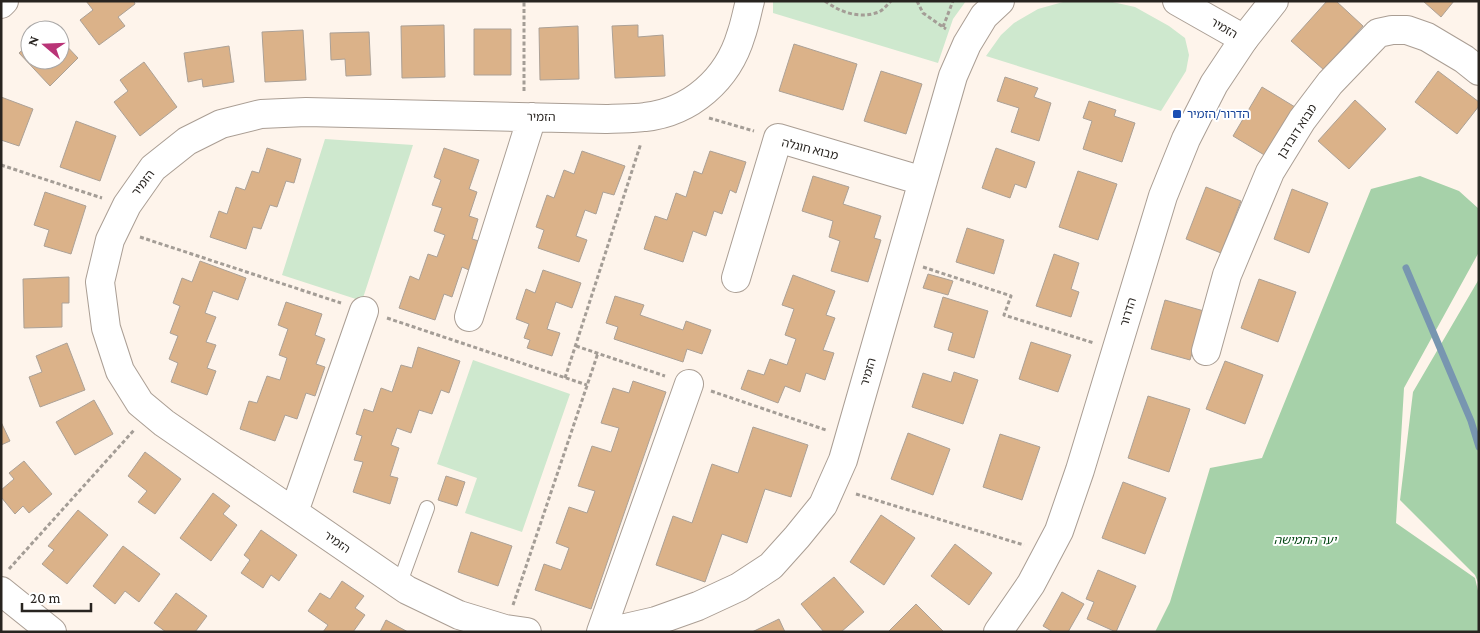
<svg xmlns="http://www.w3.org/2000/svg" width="1480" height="633" font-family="'Crimson Pro','Noto Sans Hebrew',serif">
<rect width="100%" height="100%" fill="#fef4eb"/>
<path fill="#cee8ce" d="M773 1H966L953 19 938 63 773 13Z
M1087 1H1108L1135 7 1169 26 1185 38 1189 55 1186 71 1161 111 986 56 1001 35 1014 23 1038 9 1063 2Z
M325 139 413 145 362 301 282 275Z
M473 360 570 394 522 532 465 513 477 478 437 464Z"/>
<path fill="#a6d1a9" d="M1420 176 1459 191 1479 209V252L1404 388 1396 523 1475 578 1479 595V632H1155L1170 602 1210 468 1262 458 1371 189Z
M1479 279V585L1475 575 1400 500 1413 392Z"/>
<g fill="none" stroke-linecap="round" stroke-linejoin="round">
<path stroke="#7896b0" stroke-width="7" d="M1406 268 1471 421 1479 447"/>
</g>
<path fill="#dbb289" stroke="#aca196" d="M86 1H134L135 4 118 17 125 26 99 45 80 20 93 10Z
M1327 1H1336L1363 26 1324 70 1291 41Z
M1423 1H1454L1441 17Z
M444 25 445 77 402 78 401 26Z
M638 25V37L663 35 665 76 615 78 612 26Z
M578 26 579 79 540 80 539 28Z
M474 29H511V75H474Z
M303 30 306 80 265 82 262 32Z
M369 32 371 75 346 76 345 59 331 60 330 33Z
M60 39 78 58 50 86 19 53 30 43V60H60Z
M794 44 857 64 843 110 779 91Z
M229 46 234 82 203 87 202 79 188 82 184 53Z
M144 62 177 107 140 136 114 102 128 91 120 80Z
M881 71 922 84 906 134 864 121Z
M1438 71 1479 102V106L1457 134 1415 102Z
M1005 77 1038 88 1034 97 1051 103 1039 141 1011 132 1019 108 997 101Z
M1262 87 1295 107 1266 156 1233 136Z
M1 97 33 109 19 146 1 140Z
M1355 100 1386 129 1349 169 1318 141Z
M1089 101 1116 110 1114 116 1135 123 1122 162 1083 149 1092 121 1083 118Z
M76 121 116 136 100 181 60 167Z
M267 148 301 159 294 183 286 181 277 207 270 205 261 229 253 227 246 249 210 237 219 211 227 214 236 187 245 190 252 171 259 173Z
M444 148 479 160 469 189 477 192 469 216 478 219 472 239 479 241 469 270 462 267 452 297 444 294 435 320 399 308 410 276 419 280 428 254 437 257 445 235 434 231 442 208 432 205 441 180 434 177Z
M996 148 1035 162 1026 188 1015 184 1010 198 982 188Z
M582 151 625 166 614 195 603 192 596 214 585 210 576 236 587 240 579 262 538 248 544 230 536 227 547 195 554 198 564 170 574 174Z
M710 151 746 162 736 193 730 190 722 214 714 211 706 236 693 231 683 262 644 249 655 216 667 220 676 193 686 197 694 171 702 174Z
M1078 171 1117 184 1098 240 1059 227Z
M813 176 849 187 843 204 881 216 874 238 881 240 868 282 831 271 840 241 829 237 833 221 802 211Z
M1206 187 1241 201 1221 253 1186 239Z
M1292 189 1328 203 1309 253 1274 239Z
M45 192 86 206 71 254 44 246 49 230 34 225Z
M967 228 1004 240 994 274 956 262Z
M1054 254 1079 263 1071 289 1079 292 1071 317 1036 306Z
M200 261 246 278 238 300 213 291 205 313 216 317 206 342 216 345 207 368 216 371 207 395 171 382 178 363 169 359 178 336 170 333 180 306 173 303 182 278 192 282Z
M543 270 581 283 572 308 556 302 547 329 560 333 552 356 527 348 530 340 524 338 529 324 516 319 526 289 535 293Z
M928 274 953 281 948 295 923 288Z
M793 275 835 291 826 315 835 318 823 350 834 353 825 380 806 373 800 392 785 386 778 403 741 389 748 370 764 375 770 359 787 365 796 339 785 335 794 309 782 305Z
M69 277V303H62V327L24 328 23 279Z
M1259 279 1296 292 1278 342 1241 328Z
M615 296 644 305 640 315 683 330 686 321 711 330 702 354 687 349 683 362 614 339 618 327 606 323Z
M943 297 988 311 974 358 948 350 953 333 934 327Z
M1165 300 1204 311 1190 360 1151 349Z
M286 302 322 314 315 335 325 339 316 364 325 367 315 396 306 393 297 419 285 415 275 441 240 429 249 401 257 403 267 376 280 380 287 358 279 355 288 329 278 325Z
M1031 342 1071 355 1058 392 1019 379Z
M67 343 85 390 40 407 29 377 42 372 36 356Z
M418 347 460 361 449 393 441 390 432 414 419 410 411 433 397 428 391 445 399 448 390 476 398 478 390 504 353 492 363 462 354 460 362 436 356 434 364 409 373 412 381 388 392 392 401 365 412 368Z
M1225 361 1263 375 1245 424 1206 409Z
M954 372 978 380 963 424 912 407 923 373 951 382Z
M633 381 666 392 591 609 535 590 544 564 561 570 569 548 556 543 569 507 587 513 595 491 578 486 592 446 611 452 619 428 601 423 613 388 629 393Z
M1148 396 1190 409 1169 472 1128 458Z
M94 400 113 434 75 455 56 422Z
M1 422 10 441 1 445Z
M753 427 808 445 791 497 765 489 747 543 722 534 705 582 656 565 673 516 692 523 712 464 738 473Z
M908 433 950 449 933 495 891 479Z
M1000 434 1040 447 1022 500 983 487Z
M145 452 181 479 155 514 138 502 147 491 128 476Z
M24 461 52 494 29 513 23 506 15 514 1 497V490L14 479 9 473Z
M446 476 465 482 457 506 438 500Z
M1123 482 1166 498 1145 554 1102 538Z
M213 493 230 506 223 514 237 525 211 561 180 538Z
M78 510 108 535 67 584 42 564 54 550 48 546Z
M881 515 915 538 884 585 850 562Z
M261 530 297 555 279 581 271 575 263 588 241 573 250 560 244 555Z
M471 532 512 546 498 586 458 572Z
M955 544 992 573 969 605 931 576Z
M123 546 160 574 139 602 125 591 115 604 93 586Z
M1098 570 1136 586 1116 632 1087 619 1094 602 1086 599Z
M834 577 864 612 841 632H824L801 604Z
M342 581 364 596 355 608 365 615 353 632H323L328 625 308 611 320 593 330 599Z
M1062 592 1084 604 1068 632H1053L1043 626Z
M176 593 207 616 195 632H166L154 623Z
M916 604 944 632H888Z
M779 619 785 632H752Z
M386 620 408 632H380Z"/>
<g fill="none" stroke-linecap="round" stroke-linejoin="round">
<g stroke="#aa9e94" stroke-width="16">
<path id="service" d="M399 585 427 508"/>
</g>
<g stroke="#aa9e94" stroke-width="30">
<path id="minor" d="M1177 1 1244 39
M736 278 778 138 923 181
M469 317 532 117
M1206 351 1227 275 1270 172 1302 120 1330 83 1378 33 1392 30H1407L1427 37 1464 59 1479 71
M294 512 364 311
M527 632 505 629 459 615 407 590 164 423 140 403 120 371 106 328 100 282 110 240 127 205 153 168 187 141 221 124 261 114 306 112 606 119C619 118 632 119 645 117 691 112 728 79 741 35 745 24 747 12 750 1
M601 632 689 384
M608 632 656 621 698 606 739 587 771 566 797 537 823 505 843 460 953 76 967 44 984 16 1000 1"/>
</g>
<g stroke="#aa9e94" stroke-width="30">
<path id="tertiary" d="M1 4 4 1
M1 591 52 632
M998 632 1031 584 1059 531 1080 470 1163 196 1186 139 1214 84 1244 39 1274 1"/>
</g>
<path stroke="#a49d96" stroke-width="3" stroke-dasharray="4 2.5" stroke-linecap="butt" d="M825 1C841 13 860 19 879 12 883 10 887 5 891 1
M917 1 923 13 946 29
M943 27 953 1
M524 91V1
M709 118 754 131
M1 165 102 198
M140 237 341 303
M923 267 1011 296 1004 315 1094 343
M387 318 587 385
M576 346 665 376
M565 378 641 143
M711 391 826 430
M856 494 1024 545
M9 569 135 429
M513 605 598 353"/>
<use href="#service" stroke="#fff" stroke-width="14"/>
<use href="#minor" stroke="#fff" stroke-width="28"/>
<use href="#tertiary" stroke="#fff" stroke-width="28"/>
</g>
<rect fill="#1a4fb4" stroke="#fff" stroke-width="2" x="1172" y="109" width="10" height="10" rx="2.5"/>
<g text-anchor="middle" stroke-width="4" stroke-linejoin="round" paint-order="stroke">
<g font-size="12" fill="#282420" stroke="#fff">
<text transform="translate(1224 28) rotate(30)" y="4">הזמיר</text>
<text transform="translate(541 117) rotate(1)" y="4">הזמיר</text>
<text transform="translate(1297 131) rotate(-57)" y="4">מבוא דובדבן</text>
<text transform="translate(810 149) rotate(14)" y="4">מבוא חוגלה</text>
<text transform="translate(143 183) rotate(-53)" y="4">הזמיר</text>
<text transform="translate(1128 312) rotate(-73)" y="4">הדרור</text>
<text transform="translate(868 372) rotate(-74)" y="4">הזמיר</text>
<text transform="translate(337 542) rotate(35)" y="4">הזמיר</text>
</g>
<g font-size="12" fill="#164399" stroke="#fff" text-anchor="start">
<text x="1187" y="118">הדרור/הזמיר</text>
</g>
<g font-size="12" font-style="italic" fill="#044714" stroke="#fff">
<text x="1305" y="544">יער החמישה</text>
</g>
</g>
<rect width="1480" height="633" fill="none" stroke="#282420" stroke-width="5"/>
<g transform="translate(45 45) rotate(289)"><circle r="24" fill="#ffffff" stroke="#a9a7a6"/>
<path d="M0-4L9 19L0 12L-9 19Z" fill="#b93477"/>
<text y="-8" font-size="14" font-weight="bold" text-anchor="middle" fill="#282420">N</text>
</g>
<path d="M22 603v8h69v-8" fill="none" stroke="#282420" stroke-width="2.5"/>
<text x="30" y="603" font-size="15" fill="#282420" stroke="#ffffff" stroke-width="4" paint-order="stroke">20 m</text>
</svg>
